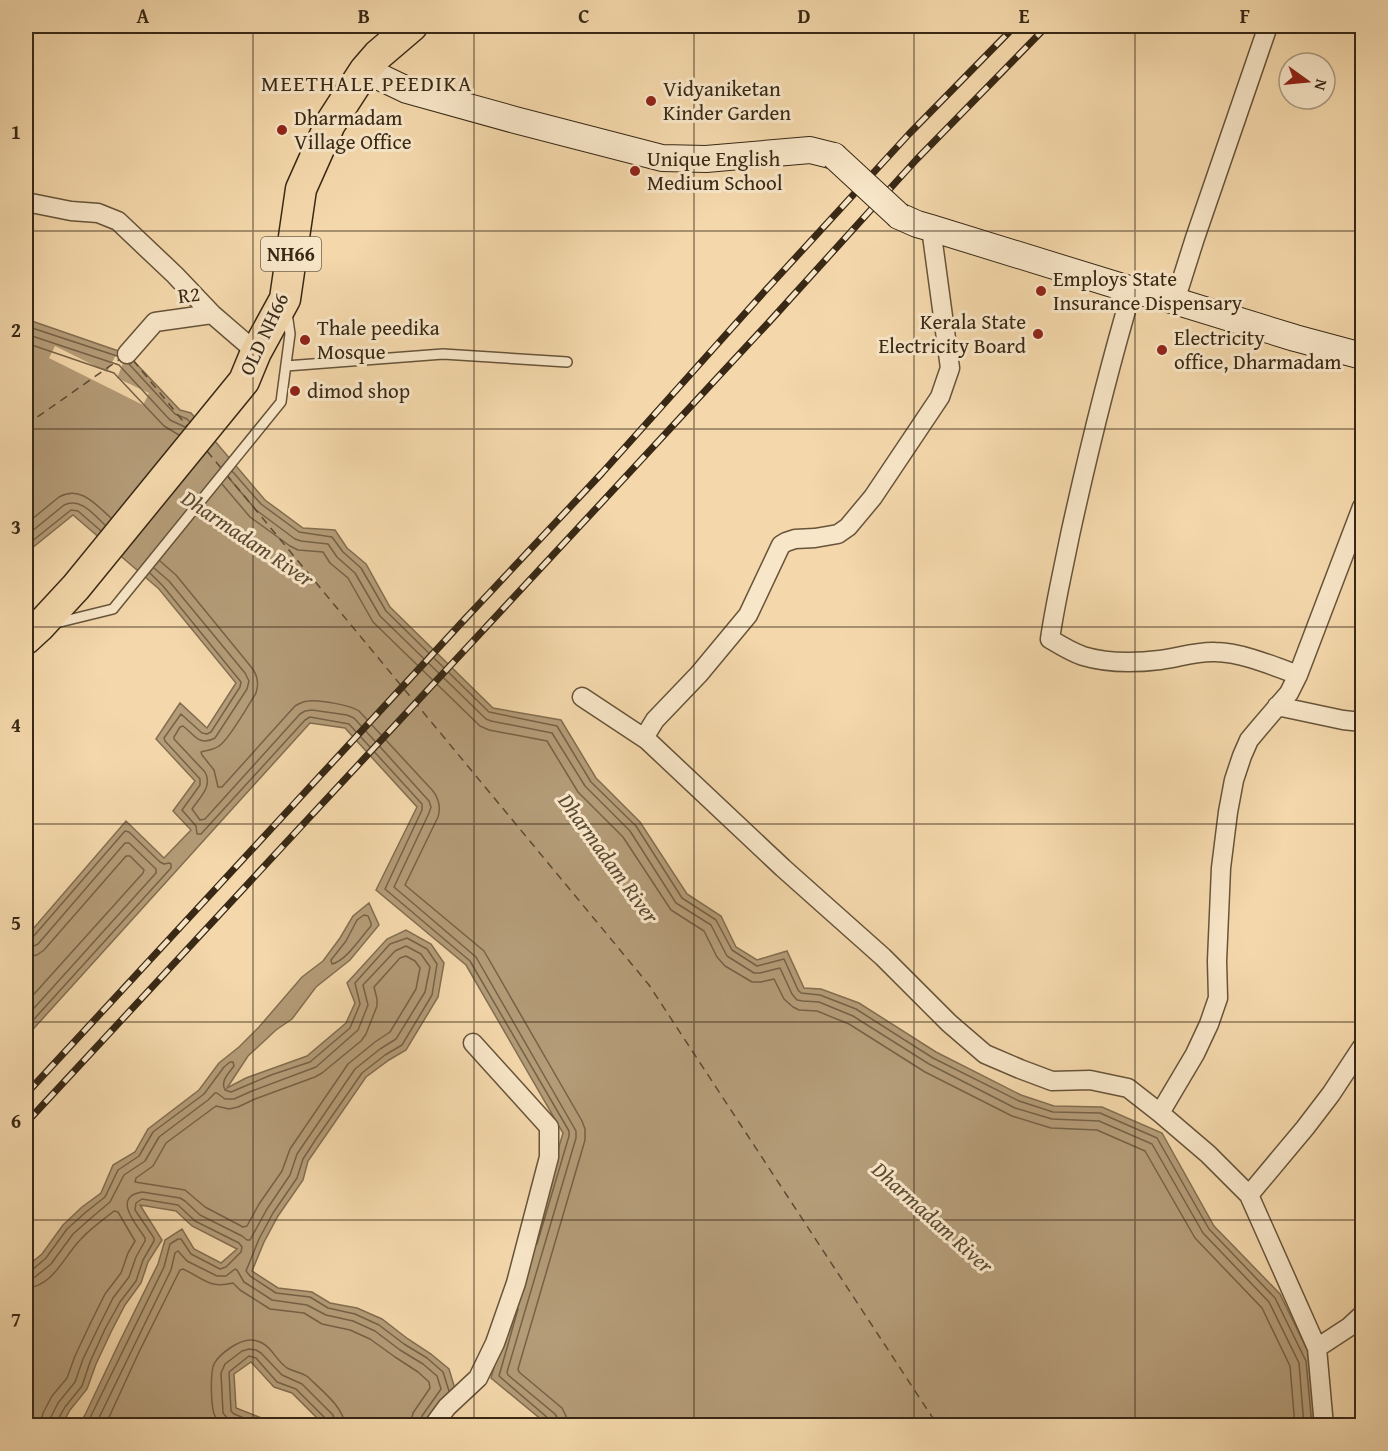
<svg xmlns="http://www.w3.org/2000/svg" width="1388" height="1451" font-family="'Gentium Book Plus',serif">
<rect width="100%" height="100%" fill="#f4d8ab"/>
<filter id="stains"><feTurbulence type="fractalNoise" baseFrequency=".00333" numOctaves="4"/><feColorMatrix values="0 0 0 0 .2 0 0 0 0 .09 0 0 0 0 .02 0 0 0 .5 -.17"/></filter>
<radialGradient id="worn" r=".72"><stop offset=".6" stop-color="#630" stop-opacity="0"/><stop offset="1" stop-color="#630" stop-opacity=".3"/></radialGradient>
<path fill="#b49c78" stroke="#826e50" stroke-width="1.5" d="M26 319 127 354 180 410 191 413 265 500 303 528 335 530 347 548 366 564 390 607 493 708 561 720 596 778 640 822 687 894 721 916 736 947 757 960 787 951 804 988 821 989 859 1003 936 1052 1021 1095 1054 1106 1102 1107 1162 1133 1214 1226 1280 1294 1312 1360 1318 1425H548L491 1378 563 1133 466 965 376 890 417 807 345 728 310 723 26 1037V937L126 821 164 858 191 830 173 811 195 781 156 739 180 703 207 728 236 683 159 589 73 515 26 553Z
M369 903 379 925 350 960 316 987 292 1019 276 1030 248 1056 227 1088 246 1078 307 1056 346 1023 355 1003 347 983 387 939 406 930 431 944 444 963 438 997 406 1050 389 1060 366 1077 308 1161 303 1180 278 1216 264 1242 252 1271 278 1288 312 1292 330 1303 357 1308 382 1319 408 1339 431 1354 449 1369 456 1392 431 1425H324L292 1393 274 1387 251 1362 234 1374 236 1408 269 1421 275 1425H79L85 1415 119 1343 158 1264 165 1240 182 1229 194 1249 221 1263 237 1249 192 1226 176 1211 140 1205 162 1240 148 1262 141 1283 125 1305 111 1332 96 1364 87 1389 70 1410 62 1425 26 1426V1267L42 1254 63 1225 82 1207 101 1193 113 1165 135 1152 148 1129 199 1090 219 1063 239 1047 259 1027 302 977 323 961 340 938 353 916Z"/>
<path fill="#f4d8ab" d="M55 346 107 372 118 351 127 354 117 378 149 393 143 405 49 358Z"/>
<g fill="none" stroke-linecap="round" stroke-linejoin="round">
<path stroke="#766246" stroke-width="1.5" d="M26 326 117 356
M26 334 119 365 170 420 185 427
M26 343 114 373 164 426 179 435
M129 364 175 414 187 419 190 422
M232 471 261 504 299 532 332 537 343 552 361 568 386 611 489 712 557 726 591 782 636 826 682 898 716 920 732 950 757 966 784 959 798 990 801 993 820 995 856 1009 933 1058 1019 1101 1053 1112 1100 1113 1157 1138 1209 1229 1275 1298 1306 1361 1312 1426
M228 477 256 510 295 539 301 541 328 544 337 557 355 573 380 616 486 719 491 721 552 733 585 786 630 831 676 903 711 925 727 956 754 973H760L780 968 792 994 797 1000 803 1001 819 1002 853 1016 929 1064 1015 1108 1052 1119 1099 1121 1152 1144 1203 1233 1269 1302 1299 1363 1304 1426
M222 484 250 517 290 546 298 550 323 552 330 563 348 578 373 622 480 726 489 730 547 741 578 792 623 837 671 910 704 931 717 957 725 966 752 982H761L774 979 784 999 793 1007 799 1010 817 1011 849 1024 925 1072 1012 1116 1051 1128 1097 1130 1145 1151 1195 1238 1262 1308 1290 1366 1295 1426
M26 524 59 497C81 485 96 505 111 518
M26 536 64 505C81 497 94 515 105 525
M26 546 71 510 78 511 101 531
M160 561 176 575 252 668C258 676 259 684 256 693 249 704 229 740 219 746 214 750 207 750 201 752L202 755 214 770 218 787H222L295 706C300 703 304 701 309 701 321 700 350 705 359 711L433 791C439 799 441 807 438 817L405 885 484 951 582 1121 585 1129V1140L518 1369 519 1372 562 1408 566 1416 567 1426
M154 568 169 581 245 673 249 681 247 689 215 738C199 747 194 734 183 726L180 727 174 737V739L205 772C213 786 200 797 192 809L200 820 205 819 300 714 305 711 312 710 347 715 354 718 429 801 431 807 429 813 394 887 476 957 576 1131V1138L507 1372 508 1375 555 1414 558 1419V1426
M150 573 163 586 241 682 240 687 211 732 207 734 202 733 181 714 164 738 165 741 200 779V785L182 810 196 826 197 834H201L305 720 310 717 349 724 422 804V810L385 889 470 961 569 1131V1136L537 1244
M364 915 368 916 371 923V926C361 937 346 961 332 964L331 960 346 941 357 920Z
M26 941 32 938 125 831 129 832 160 862 164 864 169 863 171 864V868L26 1028
M26 948 32 947 38 944 125 843H129L156 869V873L26 1017
M406 956 415 961 420 968 416 989 390 1032 375 1042 348 1064 290 1149 282 1171 259 1204 247 1226 243 1227 205 1207 185 1190 135 1182 136 1178 153 1166 166 1143 216 1106 229 1109 238 1107 255 1099 315 1077 322 1073 361 1041 366 1034 377 1006V999L374 987 400 958Z
M26 957 37 955 44 950 126 856H130L144 870 143 873 26 1003
M26 1272 31 1271 46 1258 67 1229 86 1212 105 1197 118 1170 139 1156 153 1132 204 1094 224 1067 230 1062H233L234 1066C229 1073 220 1081 225 1090L231 1092 271 1075 310 1062 350 1028 360 1004 355 983 390 944 407 938 427 949 437 964 432 995 402 1045 385 1055 362 1073 316 1139 303 1159 297 1178 273 1213 259 1239 246 1271 250 1276 276 1293 310 1297 328 1308 355 1314 379 1325 404 1344 427 1358 443 1372 449 1391
M26 1279 35 1277 51 1264 73 1234 91 1218 110 1202 124 1175 145 1161 159 1137 208 1100 215 1093H217L225 1099H234L252 1091 316 1067 358 1030 368 1005 363 985 395 951 406 946 421 954 430 967 425 992 396 1039 380 1049 355 1069 297 1154 290 1175 267 1209 250 1240H247L242 1236 200 1215 185 1201 180 1198 142 1192C111 1197 137 1225 145 1238V1241L136 1257 129 1277 113 1298 99 1326 83 1359 75 1382 58 1403 50 1419 49 1426
M26 1288C53 1287 64 1256 81 1239 91 1228 103 1220 114 1211L118 1212 135 1241 128 1253 121 1273 105 1294 91 1322 75 1356 67 1378 52 1396 43 1413 40 1426
M518 1309 499 1376 549 1419 551 1426
M57 1426V1421L65 1407 82 1386 90 1362 105 1329 120 1302 136 1281 143 1260 154 1241V1238L135 1210 136 1203 142 1199 178 1205 195 1221 239 1243 242 1247 241 1252 226 1267 220 1269 191 1254 181 1239H178L170 1244 164 1267 86 1426
M95 1426 171 1270 175 1253 178 1251 187 1261 217 1276H226L235 1269 237 1270 244 1282 272 1300 307 1305 326 1315 353 1321 375 1331 400 1350 423 1364 437 1376 441 1389 422 1416 419 1426
M105 1426 139 1352 180 1270 183 1269C203 1278 209 1289 233 1283L240 1290 270 1309 304 1313 322 1324 350 1330 370 1339 395 1357 418 1372 429 1382 430 1388 413 1413 410 1426
M222 1426C218 1422 216 1419 214 1414 211 1404 210 1373 214 1364 220 1353 240 1339 252 1340 270 1341 274 1359 287 1368 294 1372 301 1372 308 1377 321 1390 344 1407 345 1426
M243 1426 228 1419 223 1413 221 1373 225 1364 242 1351 249 1349 256 1350 261 1353 282 1375 302 1384 333 1415 336 1426
M264 1426 234 1414 231 1411 229 1372 249 1356 256 1358 277 1382 296 1389 326 1419 328 1426"/>
<path stroke="#5d4b33" stroke-width="1.5" stroke-dasharray="8 6" stroke-linecap="butt" d="M133 360 187 426
M26 425 120 359
M207 451 221 468
M226 474 649 985 938 1426"/>
<g stroke="#67543a" stroke-width="12">
<path id="lane" d="M286 366 443 354 567 362
M56 623 113 609 281 402 290 334 287 313"/>
</g>
<g stroke="#67543a" stroke-width="21">
<path id="street" d="M26 202 71 211 98 213 118 221 175 275 212 314
M1132 290C1108 371 1088 453 1070 535 1063 570 1055 604 1050 639 1060 645 1071 652 1083 656 1106 663 1136 663 1160 660 1178 658 1196 651 1215 652 1240 652 1274 666 1298 675
M1175 301 1195 238 1268 26
M127 354 155 322 212 314 256 352
M582 697 647 740 783 868 883 957 949 1023 985 1054 1020 1069 1052 1081 1090 1080 1128 1088 1160 1113
M1277 706 1343 720 1362 722
M647 740V733L655 720 699 674 748 615 781 545 786 542 795 539 815 538 838 534 848 527 873 497 940 397 950 368 931 228
M1249 1195 1305 1128 1331 1094 1362 1047
M1317 1348 1349 1327 1362 1315
M433 1426 447 1407 478 1378 495 1343 516 1283 549 1157V1127L473 1043
M1324 1426 1317 1348 1249 1195 1208 1154 1160 1113 1195 1054 1209 1024 1218 998 1217 961 1221 868 1228 812 1234 780 1242 756 1249 740 1259 728 1289 693 1298 675 1362 507"/>
</g>
<g stroke="#382815" stroke-width="28">
<path id="secondary" d="M365 70 407 90 515 120 662 158 706 159 810 150 834 156
M899 216 917 224 931 228 1132 290 1175 301 1295 338 1362 356"/>
</g>
<g stroke="#382815" stroke-width="33">
<path id="primary" d="M26 639 39 627 76 587 244 381 256 352 285 299 301 189 330 124 365 70 378 55 412 26"/>
</g>
<use href="#lane" stroke="#f8e6c8" stroke-width="9"/>
<use href="#street" stroke="#f8e6c8" stroke-width="18"/>
<use href="#secondary" stroke="#f8e6c8" stroke-width="26"/>
<use href="#primary" stroke="#f4d8ab" stroke-width="30"/>
<g stroke="#382815" stroke-width="7">
<path id="rail" d="M26 1094 465 619 602 473 764 292 909 134 1015 26
M26 1123 770 321 916 160 1047 26"/>
</g>
<use href="#rail" stroke="#f8e6c8" stroke-width="4.5" stroke-dasharray="14" stroke-linecap="butt"/>
<g stroke="#382815" stroke-width="28" stroke-linecap="butt">
<path id="secondary-bridge" d="M834 156 899 216"/>
</g>
<use href="#secondary-bridge" stroke="#f8e6c8" stroke-width="26"/>
</g>
<path fill="none" stroke="#382815" stroke-width="1.5" stroke-opacity="0.55" d="M253 26V1426M474 26V1426M694 26V1426M914 26V1426M1135 26V1426M26 231H1362M26 429H1362M26 627H1362M26 824H1362M26 1022H1362M26 1220H1362"/>
<g fill="#8f2418" stroke="#f8e6c8" stroke-width="2">
<circle cx="651" cy="101" r="6"/>
<circle cx="282" cy="130" r="6"/>
<circle cx="635" cy="171" r="6"/>
<circle cx="1041" cy="291" r="6"/>
<circle cx="1038" cy="334" r="6"/>
<circle cx="305" cy="340" r="6"/>
<circle cx="1162" cy="350" r="6"/>
<circle cx="295" cy="391" r="6"/>
</g>
<g text-anchor="middle" stroke-width="6" stroke-linejoin="round" paint-order="stroke">
<rect fill="#f8e6c8" stroke="#72614b" stroke-width="1.5" x="261" y="237" width="60" height="34" rx="4.5"/>
<g font-size="20" font-weight="bold" fill="#382815">
<text x="291" y="261">NH66</text>
</g>
<g font-size="21" fill="#382815" stroke="#f8e6c8" text-anchor="start">
<text x="663" y="96">Vidyaniketan<tspan x="663" dy="24">Kinder Garden</tspan></text>
<text x="294" y="125">Dharmadam<tspan x="294" dy="24">Village Office</tspan></text>
<text x="647" y="166">Unique English<tspan x="647" dy="24">Medium School</tspan></text>
<text x="1053" y="286">Employs State<tspan x="1053" dy="24">Insurance Dispensary</tspan></text>
<text x="1026" y="329" text-anchor="end">Kerala State<tspan x="1026" dy="24">Electricity Board</tspan></text>
<text x="317" y="335">Thale peedika<tspan x="317" dy="24">Mosque</tspan></text>
<text x="1174" y="345">Electricity<tspan x="1174" dy="24">office, Dharmadam</tspan></text>
<text x="307" y="398">dimod shop</text>
</g>
<g font-size="21" fill="#382815" stroke="#f8e6c8">
<text transform="translate(189 295) rotate(-7)" y="7">R2</text>
<text transform="translate(264 334) rotate(-65)" y="7">OLD NH66</text>
</g>
<g font-size="22" letter-spacing="1.5" fill="#382815" stroke="#f8e6c8">
<text x="367" y="91">MEETHALE PEEDIKA</text>
</g>
<g font-size="22" font-style="italic" fill="#5d4b33" stroke="#f8e6c8">
<text transform="translate(248 538) rotate(34)" y="8">Dharmadam River</text>
<text transform="translate(609 858) rotate(54)" y="8">Dharmadam River</text>
<text transform="translate(933 1217) rotate(42)" y="8">Dharmadam River</text>
</g>
</g>
<rect width="1388" height="1451" fill="none" stroke="#f4d8ab" stroke-width="66"/>
<g transform="translate(1307 81) rotate(105)"><circle r="28" fill="#f8e6c8" stroke="#ab9a80" stroke-width="1.5"/>
<path d="M0-4.5L10 22L0 15L-10 22Z" fill="#8f2418"/>
<text y="-9" font-size="16" font-weight="bold" text-anchor="middle" fill="#382815">N</text>
</g>
<rect x="33" y="33" width="1322" height="1385" fill="none" stroke="#382815" stroke-width="2"/>
<g font-size="20" text-anchor="middle" font-weight="bold" fill="#382815">
<text x="143" y="23">A</text>
<text x="364" y="23">B</text>
<text x="584" y="23">C</text>
<text x="804" y="23">D</text>
<text x="1024" y="23">E</text>
<text x="1245" y="23">F</text>
<text x="16" y="139">1</text>
<text x="16" y="337">2</text>
<text x="16" y="534">3</text>
<text x="16" y="732">4</text>
<text x="16" y="930">5</text>
<text x="16" y="1128">6</text>
<text x="16" y="1326">7</text>
</g>
<rect width="100%" height="100%" filter="url(#stains)"/>
<rect width="100%" height="100%" fill="url(#worn)"/>
</svg>
